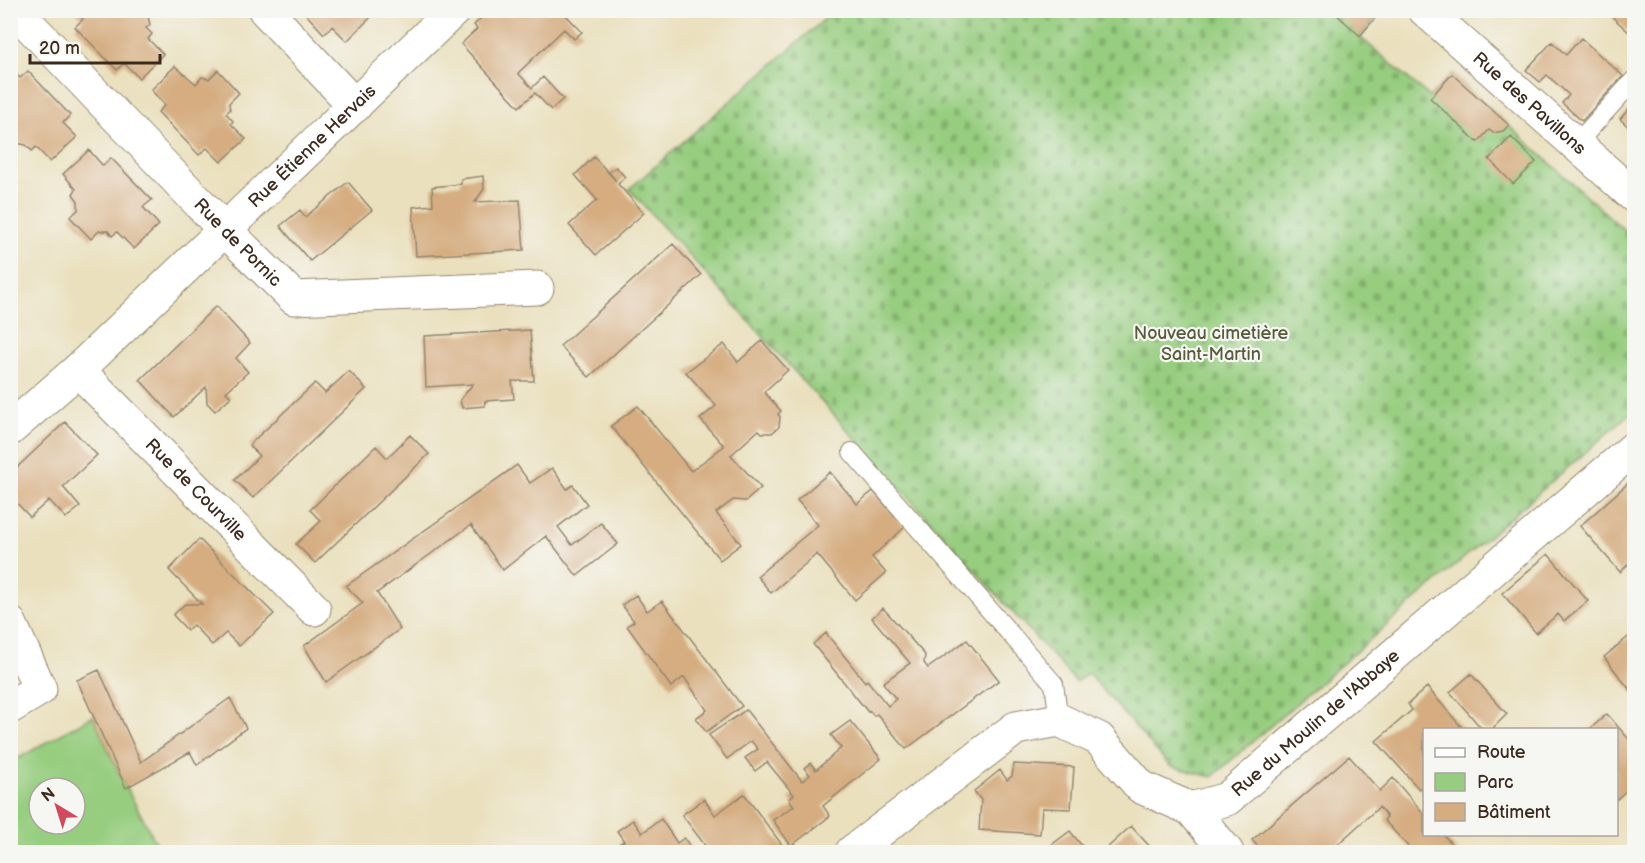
<svg xmlns="http://www.w3.org/2000/svg" width="1645" height="863" font-family="'Balsamiq Sans',sans-serif">
<defs>
<pattern id="cemetery-stones" width="16" height="16" patternUnits="userSpaceOnUse" patternTransform="scale(1.5)"><rect width="16" height="16" fill="#96cd7f"/><path d="M2 7V4a2 2 0 0 1 4 0v3zM10 15v-3a2 2 0 0 1 4 0v3z" fill="#82b06d"/></pattern>
</defs>
<rect width="100%" height="100%" fill="#f6f6f2"/>
<filter id="ink" filterUnits="userSpaceOnUse"><feTurbulence type="fractalNoise" baseFrequency=".0167" numOctaves="2"/><feDisplacementMap in="SourceGraphic" scale="12" xChannelSelector="R" yChannelSelector="G"/><feConvolveMatrix kernelMatrix="1 2 1 2 8 2 1 2 1" color-interpolation-filters="sRGB"/></filter>
<filter id="wash" filterUnits="userSpaceOnUse"><feTurbulence type="fractalNoise" baseFrequency=".008" numOctaves="4" result="noise"/><feDisplacementMap in="SourceGraphic" scale="24" xChannelSelector="R" yChannelSelector="G"/><feGaussianBlur stdDeviation="1.35" result="paint"/><feColorMatrix in="noise" values="0 0 0 0 0 0 0 0 0 0 0 0 0 0 0 0 0 1.4 0 .05"/><feComposite in="paint" operator="in"/></filter>
<g filter="url(#wash)">
<rect width="100%" height="100%" fill="#eae0bd"/>
<path fill="url(#cemetery-stones)" stroke="#687c4e" stroke-width="1.5" d="M834 11H1382L1360 37 1430 97 1452 74 1634 239V410L1212 777 1170 766 1088 673 1076 682 629 189Z"/>
<path fill="#96cd7f" stroke="#687c4e" stroke-width="1.5" fill-rule="evenodd" d="M93 716 120 776 161 852H11L10 763ZM39 788H75V824H39Z"/>
<g id="blocks">
<path fill="#d5ad81" d="M74 10H154L148 16 150 25 146 28 152 34 148 39 163 54 139 78 124 63 117 70 75 27 83 19Z
M302 10H365L371 17 347 41 332 26 324 34Z
M489 10H569L565 14 582 32 574 39 564 29 518 73 532 88 543 77 563 99 551 110 535 93 519 107 461 44 477 29 474 25Z
M1332 10H1382L1360 36Z
M1608 10H1634V33L1632 35 1607 12Z
M1581 38 1623 76 1582 121 1562 103 1569 95 1547 75 1540 82 1526 70 1552 42 1566 55Z
M175 66 196 84 202 77 209 79 218 70 239 93 229 103 230 110 226 113 233 121 231 124 246 139 221 162 207 148 199 155 158 112 165 105 151 90Z
M10 68 20 78 28 71 70 115 63 123 77 137 50 162 36 147 32 151 26 145 16 143 10 149Z
M1452 74 1509 125 1503 131 1493 133 1489 130 1478 142 1476 141 1430 98Z
M1634 103V132L1620 119Z
M1511 137 1536 162 1513 184 1489 159Z
M89 150 103 166 111 158 152 200 143 207 159 225 134 249 117 232 112 236 108 231H99L91 239 70 217 78 210V201L73 194 76 189 63 174Z
M594 157 616 181 609 172 616 167 625 177 618 184 644 213 596 255 569 225 597 200 575 175Z
M483 176 484 189 475 202 520 200 524 250 416 256 413 207 433 205 432 187 461 184V179Z
M348 182 372 210 310 261 280 226 300 210 305 217Z
M673 244 701 275 589 377 560 346Z
M216 306 250 343 236 358 248 372 226 392 231 397 215 411 207 403 206 387 174 417 140 380Z
M530 330 534 381H512L514 399 485 401V406L462 408 460 400 473 384 426 387 424 336Z
M762 341 788 370 764 392 781 411 778 414 780 417 779 427 772 433H762L759 430 731 455 761 488 746 501 733 500 716 513 741 544 720 560 611 426 638 406 691 471 724 446 700 419 716 406 686 372 724 344 738 362Z
M349 371 366 389 253 498 235 480 259 456 249 445 315 383 325 393Z
M65 422 97 455 63 487 80 507 66 518 49 500 30 517 10 496V474Z
M410 435 429 454 315 563 296 544 321 521 310 510 376 446 387 458Z
M517 465 530 483 552 468 567 489 573 485 587 504 558 527 572 545 601 523 618 544 577 576 546 536 503 570 471 525 377 593 400 629 326 682 304 646 363 603 346 586Z
M830 472 857 504 873 491 905 527 872 557 886 573 855 600 817 554 771 593 757 576 818 525 797 500Z
M1634 478V559L1620 572 1580 526Z
M199 539 274 614 239 646 226 633 212 645 193 625 187 630 173 615 185 604H202L169 570Z
M1548 554 1588 601 1564 621 1558 614 1536 633 1502 593Z
M636 595 647 611 662 601 742 706 706 732 696 718 707 710 684 677 671 687 627 626 634 621 622 605Z
M883 608 925 655 924 663 928 668 967 640 999 680 906 749 877 714 874 716 870 711 868 712 813 644 826 633 865 682 867 680 888 706 896 699 883 683 910 663 872 618Z
M1634 632V695L1604 657Z
M99 670 141 762 230 698 246 728 197 765 190 752 126 788 77 680Z
M1471 674 1507 714 1491 730H1483L1450 692Z
M1427 687 1464 730H1424V784L1419 789 1376 741 1412 710 1408 704Z
M746 710 802 781 810 775 804 768 811 763 816 770 841 748 831 735 850 721 881 759 823 806 830 816 791 846 773 820 794 806 789 799 794 795 767 762 755 771 745 758 758 749 751 741 727 759 709 735Z
M1607 714 1634 745V794L1629 788 1616 800V730H1589Z
M1349 756 1380 791 1393 778 1424 814V834H1443L1458 852H1413L1384 820 1387 817 1379 807 1329 852H1263L1252 840Z
M1014 764 1074 767 1071 809 1042 808 1040 834 979 830 981 800 974 791 1000 770 1007 780 1012 776Z
M744 794 786 850 782 852H710L682 815 704 799 715 815Z
M661 819 677 843 684 838 694 852H607L624 841 617 831 633 820 642 833Z
M1131 826 1152 849 1148 852H1110L1106 849Z
M1070 831 1087 852H1042Z"/>
</g>
</g>
<g filter="url(#ink)">
<use href="#blocks" fill-opacity="0" stroke="#92856e" stroke-width="1.5"/>
<g fill="none" stroke-linecap="round" stroke-linejoin="round">
<g stroke="#92856e" stroke-width="20">
<path id="lane" d="M1577 143 1634 80
M852 452 1054 684 1059 720"/>
</g>
<g stroke="#92856e" stroke-width="35">
<g id="street">
<path id="s1" d="M15 10 225 230 294 298 537 288"/>
<path d="M265 10 355 106"/>
<path id="s2" d="M1425 10 1634 196"/>
<path id="s3" d="M78 370 314 609"/>
<path id="s4" d="M10 429 78 370 454 10"/>
<path d="M10 623 40 689 10 707"/>
<path d="M1191 809 1227 852"/>
<path id="s5" d="M852 852 1016 728 1059 720 1099 739 1141 787 1191 809 1227 799 1634 448"/>
</g>
</g>
<use href="#lane" stroke="#fff" stroke-width="18"/>
<use href="#street" stroke="#fff" stroke-width="33"/>
</g>
</g>
<g text-anchor="middle" stroke-width="4.5" stroke-linejoin="round" paint-order="stroke">
<g font-size="18" fill="#3b2a1e" stroke="#f6f6f2">
<text dy="6" stroke="none"><textPath href="#s2" startOffset="140">Rue des Pavillons</textPath></text>
<text dy="6" stroke="none"><textPath href="#s4" startOffset="414">Rue Étienne Hervais</textPath></text>
<text dy="6" stroke="none"><textPath href="#s1" startOffset="322">Rue de Pornic</textPath></text>
<text dy="6" stroke="none"><textPath href="#s3" startOffset="168">Rue de Courville</textPath></text>
<text dy="6" stroke="none"><textPath href="#s5" startOffset="566">Rue du Moulin de l'Abbaye</textPath></text>
</g>
<g font-size="18" fill="#565b3b" stroke="#f6f6f2">
<text x="1211" y="339">Nouveau cimetière<tspan x="1211" dy="21">Saint-Martin</tspan></text>
</g>
</g>
<rect width="1645" height="863" fill="none" stroke="#f6f6f2" stroke-width="36"/>
<rect x="1423" y="728" width="195" height="108" fill="#f6f6f2" stroke="#aba49d" stroke-width="1.5"/>
<rect x="1435" y="748" width="30" height="9" fill="#ffffff" stroke="#aba49d" stroke-width="1.5"/>
<text x="1477" y="758" font-size="18" fill="#3b2a1e">Route</text>
<rect x="1435" y="773" width="30" height="18" fill="#96cd7f" stroke="#aba49d" stroke-width="1.5"/>
<text x="1477" y="788" font-size="18" fill="#3b2a1e">Parc</text>
<rect x="1435" y="803" width="30" height="18" fill="#d5ad81" stroke="#aba49d" stroke-width="1.5"/>
<text x="1477" y="818" font-size="18" fill="#3b2a1e">Bâtiment</text>
<g transform="translate(57 806) rotate(322)"><circle r="28" fill="#f6f6f2" stroke="#aba49d" stroke-width="1.5"/>
<path d="M0-4.5L10 22L0 15L-10 22Z" fill="#d1495b"/>
<text y="-9" font-size="16" font-weight="bold" text-anchor="middle" fill="#3b2a1e">N</text>
</g>
<path d="M30 54v9h130v-9" fill="none" stroke="#3b2a1e" stroke-width="3"/>
<text x="39" y="54" font-size="18" fill="#3b2a1e" stroke="#f6f6f2" stroke-width="4.5" paint-order="stroke">20 m</text>
</svg>
